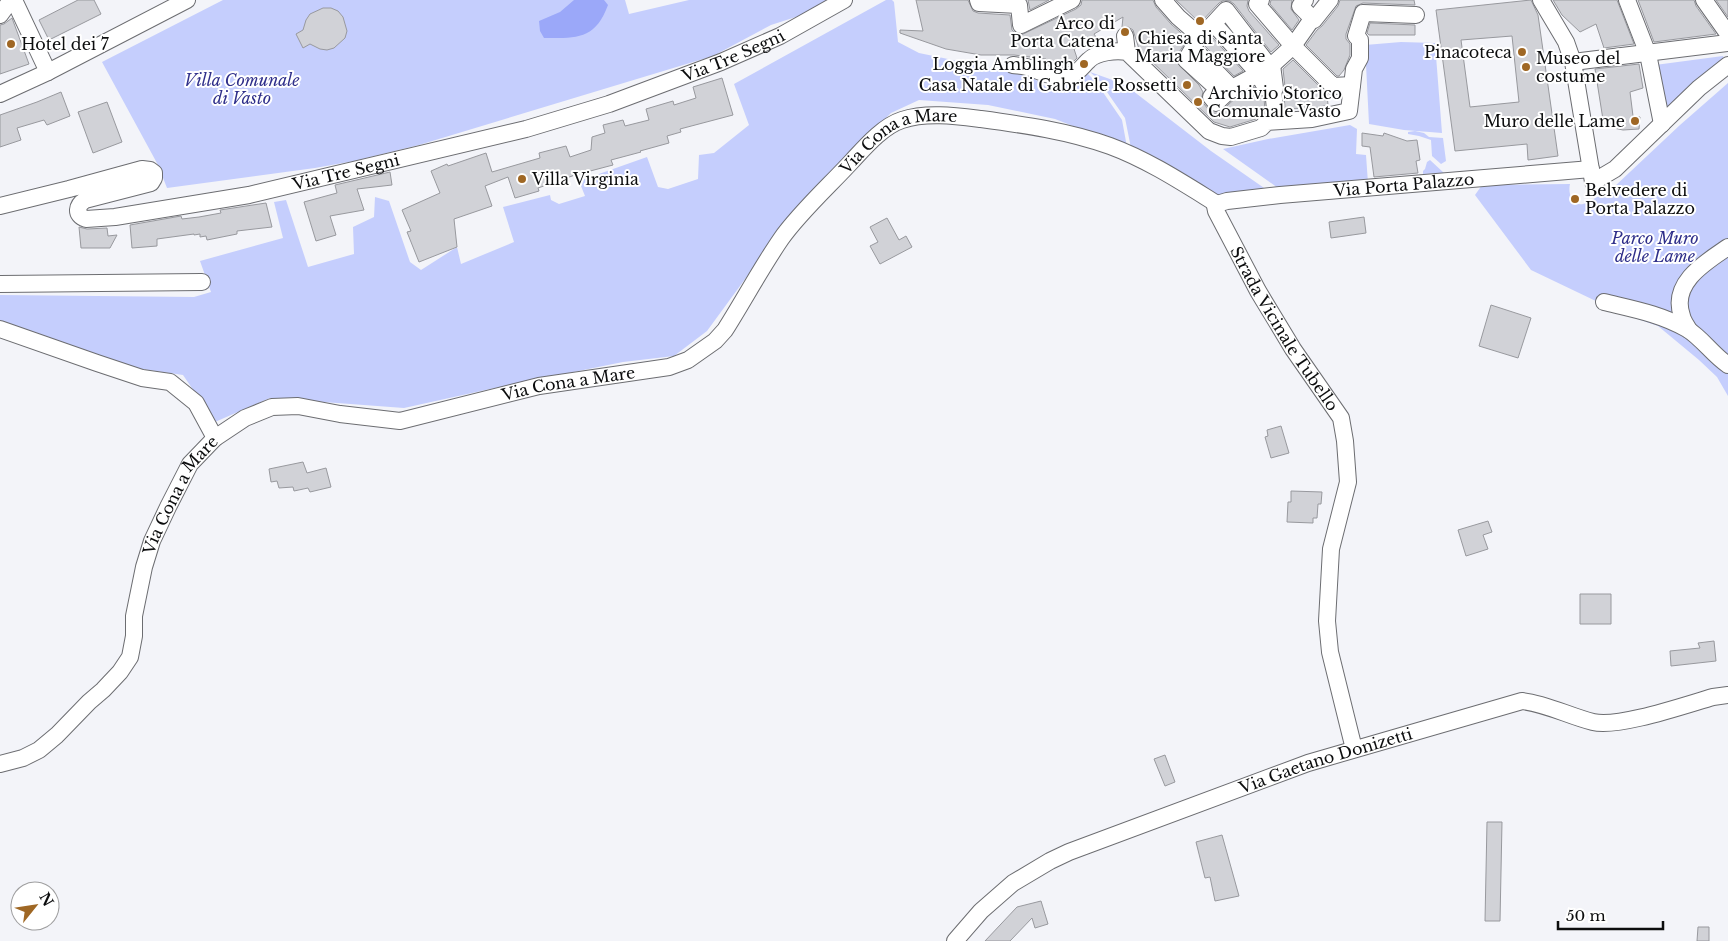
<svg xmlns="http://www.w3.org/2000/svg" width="1728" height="941" font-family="'Libre Baskerville',serif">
<rect width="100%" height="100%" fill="#f3f4f9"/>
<path fill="#c5cefd" d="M223 0H625L629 14 689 0H827L805 14 771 25 713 56 419 145 354 161 315 168 167 188 158 165 102 62Z
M886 0H892L894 2 898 42 919 53 1030 76 1045 86 1073 85 1088 74 1096 82 1122 120 1127 147 1055 119 988 105 919 100 891 113 815 187 759 260 707 331 674 356 623 362 490 389 404 408 270 398 215 422 183 375 135 368 0 322V295L194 297 211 292 200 261 283 238 274 202 286 200 308 267 354 254 353 227 374 217 375 197 389 201 410 262 421 270 457 247 461 264 514 242 503 207 550 195 551 200 559 204 585 196 579 181 647 157 658 187 668 189 698 179 699 155 714 153 749 125 734 84Z
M1401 42 1435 43 1442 133 1404 130 1369 124 1365 45Z
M1723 56 1725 60 1663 116 1655 65Z
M1090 72 1124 84 1211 151 1267 190 1214 197 1131 148 1125 118 1098 79Z
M1728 83V396L1717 377 1699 360 1658 326 1623 314 1531 270 1475 195 1482 185 1570 184C1568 192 1571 206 1583 204 1587 203 1610 190 1614 187L1680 125Z
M1350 125 1357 129 1356 154 1366 155 1368 183 1278 188 1223 149 1268 139Z
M1415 131 1424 133 1429 137 1443 138 1446 161 1441 164 1432 156 1431 140 1419 136 1408 134V132Z
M1430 160 1444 173 1423 174V171L1425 169 1427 162Z"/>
<path fill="#9ba8f9" d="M574 0H604L608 5C595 40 577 38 544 38L540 31 539 21 560 12Z"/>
<path fill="#d1d2d7" stroke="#98999e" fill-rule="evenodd" d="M78 0H94L101 14 49 40 39 20Z
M916 0H968L973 11 978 13 1010 15 1012 30 1017 34 1021 35 1076 9 1081 5 1082 0H1153L1156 7 1171 24 1188 39 1177 55V63L1199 85 1203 92 1201 100 1208 109 1213 113H1219L1238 96 1254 87 1258 93 1264 97 1265 112 1256 119 1230 127 1214 122 1139 49 1133 30 1128 27H1122L1123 17 1094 34 1096 37 1074 49 1077 58 1073 62 1065 66 1052 65 1047 64 1046 59 1014 55H981L946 49 900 33V30L923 31Z
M1028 0H1049L1030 10Z
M1176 0H1248L1247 6 1249 11 1279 45 1271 52 1234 4 1230 1 1224 0 1219 3 1200 23Z
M1271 0H1292L1291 9 1299 20 1292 30 1270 4Z
M1340 0H1414L1415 5 1363 3 1356 6 1346 34V39L1350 44V55L1344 70 1339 76H1337L1306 45 1317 30 1322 26 1338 6Z
M1531 0 1538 15 1558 156 1528 160 1527 144 1455 151 1436 10ZM1512 36 1519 102 1470 107 1461 40Z
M1553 0H1617L1634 44 1604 48 1596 24 1580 32 1562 15Z
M1638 0H1694L1696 6 1716 34 1654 42Z
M1716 0H1728V17Z
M323 8H331L338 11 343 17 347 31 345 38 334 48 327 50 320 49 310 44 303 48 296 34 303 30 306 20 310 14Z
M12 18 29 64 0 74V25L4 24Z
M1370 23 1415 25V35H1369L1367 33Z
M1213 38 1243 71 1234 76 1205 46Z
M1293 60 1327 94 1328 105 1316 108 1285 109 1284 93 1285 87 1283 69Z
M1639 64 1643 88 1630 92 1633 116 1640 117 1639 129 1623 130 1604 126 1595 69Z
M722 78 733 115 680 129 681 132 667 136 669 143 640 151 641 152 611 160 613 165 575 175 538 188 539 191 515 198 508 177 485 186 492 206 454 219 457 247 419 262 407 232 411 231 402 210 440 193 431 171 447 164 448 166 486 153 492 172 540 158 539 153 566 146 570 157 591 150 592 137 605 133 603 125 623 120 625 126 649 120 646 109 673 101 674 105 696 98 693 87Z
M61 92 70 116 47 125 44 120 17 128 21 140 0 147V115L37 102Z
M107 102 122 142 93 153 78 112Z
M1362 133 1383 136 1384 133 1407 141 1417 140 1420 160 1416 161 1418 173 1374 177 1370 147 1362 146Z
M390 172 392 185 357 189 364 210 330 216 336 235 316 241 304 202 337 193 335 185Z
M266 203 272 227 237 231V234L207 240 206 236 200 237V234L194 235V234L157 239V246L132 248 130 225 181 216 182 219 199 217 221 213 220 210Z
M1364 217 1366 233 1331 238 1329 222Z
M887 218 899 240 906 236 912 247 880 264 870 246 878 242 870 227Z
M79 227 87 229 107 228 108 236 117 235 110 248H81Z
M1491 305 1531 318 1518 358 1479 346Z
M1281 426 1289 453 1271 458 1265 437 1268 436 1267 430Z
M303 462 307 473 326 468 331 487 310 492 308 488 294 491 293 487 279 488 277 481 271 482 269 469Z
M1291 491 1322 492 1321 504H1318L1317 518H1313V523L1287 522 1288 502H1291Z
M1488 521 1492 532 1483 535 1488 549 1466 556 1458 530Z
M1580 594H1611V624H1580Z
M1714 641 1716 661 1671 666 1670 651 1700 648 1698 643Z
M1165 755 1175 782 1165 786 1154 759Z
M1487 822H1502L1500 921H1485Z
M1222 835 1239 896 1215 901 1210 877 1205 878 1196 842Z
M1041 901 1048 924 1035 928 1032 918 1010 941H985L1017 907Z
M1698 927H1709V941H1697Z"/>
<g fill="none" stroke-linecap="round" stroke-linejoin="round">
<g stroke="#6c6d71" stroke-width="18">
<g id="minor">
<path d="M14 0 48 72"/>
<path d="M978 0 979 3 1019 5 1021 25 1072 0"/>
<path d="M1163 0 1178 17 1201 37 1226 10 1267 63"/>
<path d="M1261 0 1257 4 1293 46 1333 86 1352 85"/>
<path d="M1305 0 1300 6 1314 20 1330 0"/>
<path d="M1541 0 1566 42 1573 62 1593 182 1615 169 1699 88 1728 65"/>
<path d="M1627 0 1648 54 1662 124"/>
<path d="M1704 0 1728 34"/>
<path d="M0 15 11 0"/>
<path d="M1214 24 1257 72"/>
<path d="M1125 36 1127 52"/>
<path d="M1193 48 1232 88 1216 103 1211 97 1218 89 1186 60Z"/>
<path d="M1573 62 1728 43"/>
<path d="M1267 63 1272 65 1275 88H1266L1257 72Z"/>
<path d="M1013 65C1020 66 1027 66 1033 69 1046 74 1056 79 1071 75 1079 73 1083 65 1089 60 1097 52 1116 50 1127 52L1209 131 1222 136 1231 137 1261 128 1267 122 1312 119 1349 111 1354 69 1360 58V40L1356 36 1363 13 1416 15"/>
<path d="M1272 65 1293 46 1312 19"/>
<path d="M1232 88 1258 74"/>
<path d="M1273 88 1276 121"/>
<path d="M0 94 48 72 187 0"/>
<path id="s1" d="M1217 204 1215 206 1216 211 1258 291 1293 349 1341 418 1345 441 1348 482 1331 549 1327 621 1330 652 1354 749"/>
<path id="s2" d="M1217 204 1227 201 1280 195 1591 169"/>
<path id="s3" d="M0 206 69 189 142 169 150 170 154 173V178L151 183 85 200C77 205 74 215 86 219L115 217 249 195 526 129 609 104 721 62 780 36 844 0"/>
<path d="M0 284 202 282"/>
<path d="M1604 302C1633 309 1661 314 1687 329 1702 338 1713 355 1728 365"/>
<path d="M0 329 97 363 142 378 170 382 196 403 215 438"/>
<path d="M1689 330C1687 326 1683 321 1682 316 1670 283 1706 262 1728 247"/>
<path id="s4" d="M0 764 23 758 39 750 57 735 89 702 103 690 120 672 130 657 134 636V616L144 567 152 541 168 507 190 464 215 438 245 418 272 407 298 406 340 414 400 421 539 386 669 367 688 360 715 341 725 330C744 300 761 268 781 239 799 213 830 185 852 161 865 147 883 126 902 120 926 112 956 116 981 119 1025 125 1068 131 1110 146 1148 160 1183 183 1217 204"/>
<path id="s5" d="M955 941 981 911 1013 883 1050 861 1069 852 1308 763 1522 701C1547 704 1569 716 1593 722 1619 728 1685 705 1713 697L1728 695"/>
</g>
</g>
<use href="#minor" stroke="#fff" stroke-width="16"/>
</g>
<g fill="#9f6724" stroke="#fff" stroke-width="2">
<circle cx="1200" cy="21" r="5"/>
<circle cx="1125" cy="32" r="5"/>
<circle cx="11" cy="44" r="5"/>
<circle cx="1522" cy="52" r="5"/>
<circle cx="1084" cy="64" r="5"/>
<circle cx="1526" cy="67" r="5"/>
<circle cx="1187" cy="85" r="5"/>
<circle cx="1198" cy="102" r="5"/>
<circle cx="1635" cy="121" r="5"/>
<circle cx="522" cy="179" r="5"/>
<circle cx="1575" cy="199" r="5"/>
</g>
<g text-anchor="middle" stroke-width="4" stroke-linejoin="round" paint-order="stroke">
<g font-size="16" fill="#0c0d0e" stroke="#fff" text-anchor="end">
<text x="1115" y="29">Arco di<tspan x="1115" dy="18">Porta Catena</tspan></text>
<text x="1200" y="44" text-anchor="middle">Chiesa di Santa<tspan x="1200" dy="18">Maria Maggiore</tspan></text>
<text x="21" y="50" text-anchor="start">Hotel dei 7</text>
<text x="1512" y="58">Pinacoteca</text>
<text x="1536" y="64" text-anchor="start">Museo del<tspan x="1536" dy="18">costume</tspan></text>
<text x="1074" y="70">Loggia Amblingh</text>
<text x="1177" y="91">Casa Natale di Gabriele Rossetti</text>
<text x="1208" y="99" text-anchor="start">Archivio Storico<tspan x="1208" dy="18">Comunale Vasto</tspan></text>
<text x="1625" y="127">Muro delle Lame</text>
<text x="532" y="185" text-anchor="start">Villa Virginia</text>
<text x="1585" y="196" text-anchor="start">Belvedere di<tspan x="1585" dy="18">Porta Palazzo</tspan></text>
</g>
<g font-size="16" fill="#0c0d0e" stroke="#fff">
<text dy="6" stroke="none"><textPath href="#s3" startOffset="934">Via Tre Segni</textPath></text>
<text dy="6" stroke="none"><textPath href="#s4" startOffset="1216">Via Cona a Mare</textPath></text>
<text dy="6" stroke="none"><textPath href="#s3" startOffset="529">Via Tre Segni</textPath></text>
<text dy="6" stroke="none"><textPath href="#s2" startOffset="188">Via Porta Palazzo</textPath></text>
<text dy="6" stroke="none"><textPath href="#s1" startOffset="144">Strada Vicinale Tubello</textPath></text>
<text dy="6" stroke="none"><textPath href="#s4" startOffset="780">Via Cona a Mare</textPath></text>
<text dy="6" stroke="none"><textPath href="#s4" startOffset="345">Via Cona a Mare</textPath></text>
<text dy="6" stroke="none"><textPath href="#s5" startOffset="419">Via Gaetano Donizetti</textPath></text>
</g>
<g font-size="16" font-style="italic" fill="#2f2f8a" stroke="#fff">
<text x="242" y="86">Villa Comunale<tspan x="242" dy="18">di Vasto</tspan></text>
<text x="1655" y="244">Parco Muro<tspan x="1655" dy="18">delle Lame</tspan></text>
</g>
</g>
<g transform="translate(35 906) rotate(60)"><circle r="24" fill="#ffffff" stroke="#9e9e9f"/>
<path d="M0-4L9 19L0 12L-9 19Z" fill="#9f6724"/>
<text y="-8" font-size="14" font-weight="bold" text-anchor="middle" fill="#0c0d0e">N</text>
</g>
<path d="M1558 921v8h105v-8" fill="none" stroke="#0c0d0e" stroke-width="2.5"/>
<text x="1566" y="921" font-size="15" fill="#0c0d0e" stroke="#ffffff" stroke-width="4" paint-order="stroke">50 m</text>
</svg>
